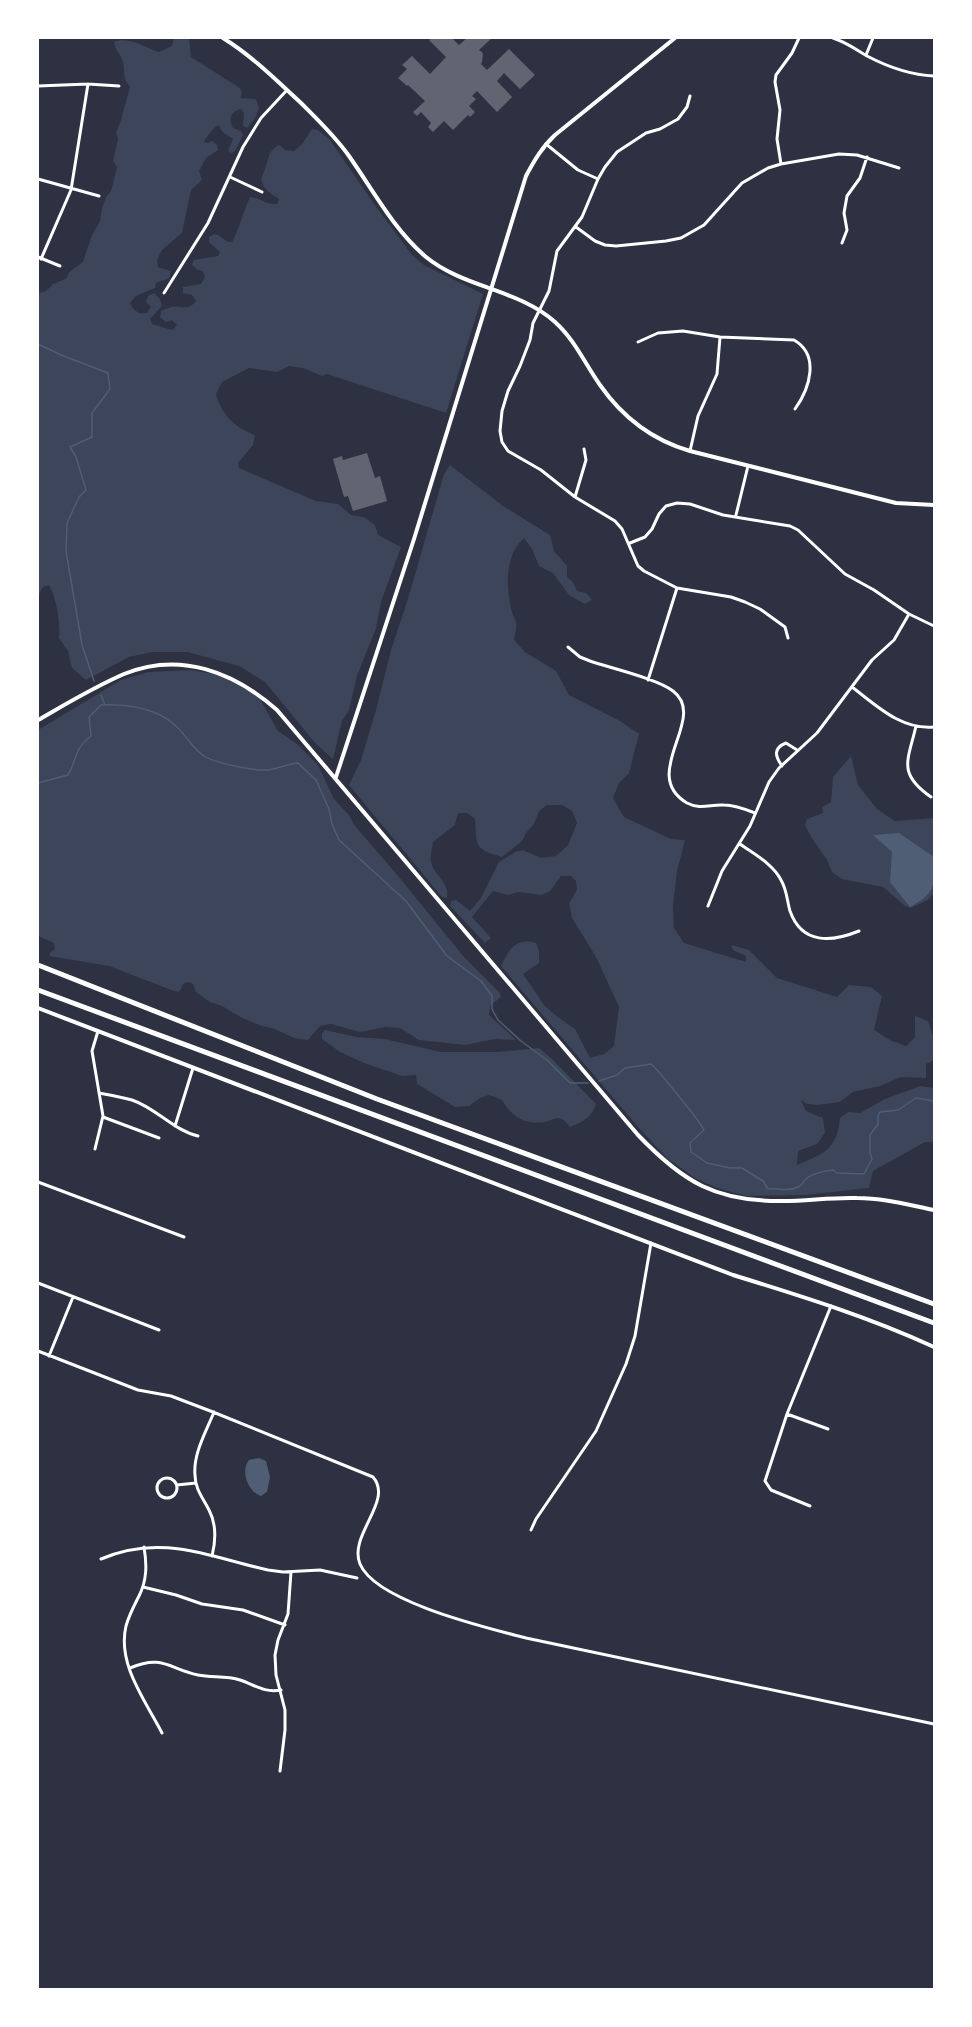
<svg xmlns="http://www.w3.org/2000/svg" width="972" height="2027" font-family="'DejaVu Sans',sans-serif">
<rect width="100%" height="100%" fill="#2d3142"/>
<path fill="#3c4559" d="M174 38H189L191 57 240 88 242 94 240 98 256 99 259 108 255 118 247 128 243 126 244 113 241 109C230 112 228 119 233 128L241 131 243 135 235 151 232 153 228 151 233 139C226 134 222 134 219 125 214 127 206 137 204 142L207 143 212 141 217 145 218 150 206 158 199 171 202 180 191 190 182 233 162 250 157 260 158 267 171 271 169 278 156 283 155 288 136 296 130 303C133 310 139 315 147 313L151 307 146 302 148 296 154 293 160 299 162 306 150 319 152 324 172 330 177 325 172 320 166 322 160 317 161 311C163 310 169 308 171 307 182 306 188 311 196 301L192 295 183 293V287L201 284 205 277 203 271 198 270 192 265 194 260 218 256 220 252 209 242V237L214 234 218 235 228 242H232C240 227 243 212 250 197 261 198 267 205 277 204L279 199C273 195 264 190 262 182 260 177 264 173 265 169 269 159 268 150 279 145L285 150 294 151 302 144 312 129 318 130 330 140 374 204 412 255 424 265 483 294 446 413 327 374 322 376 303 368 289 366 277 372 249 368 222 382 216 394C222 415 234 427 255 435L253 445 238 463 239 468 316 501 338 504 351 515 364 517 375 525 378 535 401 547 381 602 376 628 357 676 349 710 342 721 333 759 316 744 265 682 239 666 187 652H153L129 657 86 680 72 668 68 651 59 638C61 624 56 597 49 585L43 587 38 596V293L46 291 53 284 67 278 69 272 83 262 92 235 100 221 102 208 106 197 111 191 117 167 113 161 118 139 116 132 120 123 130 87C120 75 127 68 121 57 118 51 115 49 114 42 128 36 146 48 159 52L172 46Z
M450 465 503 506 550 535 554 551 567 566V577L573 582 577 591 586 593 592 600 585 604 569 595 553 573 539 566 532 549 524 538C505 555 506 585 511 608 512 613 514 617 516 622 517 627 515 634 514 640L525 652 556 671 569 695 620 721 639 734 629 773 619 783 613 798 624 817 671 839 685 840 677 871 673 907 674 928 684 943 746 962V956L733 950 731 945 749 950 777 978 837 997 849 985 871 987 882 996 874 1030 890 1040 906 1046 915 1037V1016L928 1021 934 1039V1060L926 1064V1078L901 1077 880 1086 853 1092 840 1102 817 1105 807 1104 801 1100 806 1111 823 1118 825 1133 817 1144 798 1151 797 1165C823 1154 837 1150 840 1118L848 1112 860 1113 885 1099 920 1086 934 1088V1142H925L873 1171 869 1188 805 1195 746 1196 717 1188 695 1178 668 1159 638 1127 501 966C509 950 515 937 536 943L539 951V963L523 974 544 1005 555 1015 575 1029 590 1058 604 1054 614 1046 619 1007 596 957 572 918 569 903 577 890 576 881 571 876H561L550 891 542 895 518 892 508 895 493 891 472 917 491 938 485 943 450 906 451 901 456 900 470 911 481 898 499 862 515 852 523 850 541 858 556 856 568 845 577 823 572 811 562 805H547L539 811 534 824 526 833 522 841 502 857C474 849 477 847 475 819L467 813H458L455 825 433 842C432 848 430 857 431 862 434 876 450 882 447 898L442 897 349 785 361 760 376 710 391 650 407 602 444 474Z
M191 670 218 675 245 687 260 699 278 731 297 744 318 765 334 799 349 815 355 826 394 871 464 957 500 993 501 997 490 1006 489 1015 516 1040 495 1039 465 1045 419 1040 400 1028 385 1027 360 1032 331 1024 320 1026 308 1040 294 1038 275 1029 262 1026 242 1018 222 1006 210 1002 196 992 193 984 189 982 184 983 179 992 171 990 109 966 49 956 50 953 55 949 54 943 38 936V730L121 680 149 672Z
M851 756 858 785 877 809 895 821 934 818V893L928 900 911 908 905 906 883 887 842 879 832 872 827 860 811 837 805 825 807 819 823 813 822 807 831 802 833 777Z
M325 1030 357 1037 385 1039 441 1052H497L539 1048 552 1059 596 1104C592 1117 583 1122 570 1127 567 1123 564 1119 559 1118 555 1118 549 1121 545 1122 525 1125 512 1117 502 1100L489 1095 480 1098 469 1106 455 1107 417 1084 416 1075 402 1076 364 1063 340 1052 322 1039V1033Z"/>
<path fill="#4f5d75" d="M899 833 934 857C935 885 936 893 910 907L890 882 892 852 873 835Z
M259 1458 266 1461 270 1477 267 1492 261 1496C248 1492 240 1471 249 1460Z"/>
<g fill="none" stroke-linecap="round" stroke-linejoin="round">
<path stroke="#4f5d75" stroke-width="1.5" d="M38 344 61 355 108 373 110 389 92 413V437L70 447 76 457 86 490 79 497 67 523 66 551 82 645 94 681
M101 695 105 705
M38 783 68 775C78 759 72 751 91 736L89 717 101 705C128 704 159 708 179 729 187 737 194 750 204 756 214 763 255 771 267 770 277 769 287 764 298 763L316 780 329 809 332 824 339 840 406 901 447 956 481 981 492 996V1009L498 1020 521 1041 548 1061 570 1083H588
M599 1081 617 1075 625 1068 651 1064C661 1073 668 1083 677 1094 686 1106 696 1116 704 1130L690 1143 691 1152 707 1163 730 1168H742L763 1181 768 1189C778 1188 789 1192 798 1187 804 1184 801 1184 805 1180 811 1173 825 1171 833 1170L837 1173 864 1174 872 1159 870 1153V1135L878 1124V1116L880 1112 898 1110 916 1098 934 1101"/>
</g>
<path fill="#626471" d="M432 38H452L459 45 467 38H492L479 50 483 53 482 62 481 64 487 70 509 49 535 75 520 89 504 73 497 81 512 97 497 112 477 91 472 96 476 99 469 106 475 112 470 117 468 115 453 130 444 121 433 132 428 127 431 123 421 112 417 116 413 112 425 101 408 85 407 86 398 78 407 69 402 65 412 56 430 74 446 57 429 40Z
M367 453 375 478 380 476 387 501 353 511 348 496 344 497 333 459 342 456 343 460Z"/>
<g fill="none" stroke-linecap="round" stroke-linejoin="round">
<path stroke="#fff" stroke-width="3" d="M833 38C846 42 855 49 867 56 888 67 911 75 934 76
M866 55 873 38
M38 86 88 84 119 86
M690 96 687 107 678 119 660 129 646 133 617 152 605 167 598 179 582 217 557 251 549 291 533 323 530 340 520 366 508 391 502 411 500 431 502 442 508 451 541 470 575 497 615 521 622 529 638 566 644 571 677 588 731 597 745 602 760 609 785 627 788 638
M546 144 578 170 598 179
M781 164 777 139 780 110 775 82 776 75 792 53 799 38
M230 177 262 192
M38 179 99 196
M576 227 595 241 605 245 616 246 666 241 681 238 704 225 742 183 768 168 781 164 839 154 857 155 899 168
M842 243 847 230 844 213 847 196 860 178 867 157
M38 257 60 266
M41 259 71 190 88 84
M164 293 208 223 243 147 261 118 287 90
M638 342 658 333 683 331 720 337 794 340C820 355 810 388 795 409
M690 451 698 416 717 374 720 337
M575 497 586 460 584 449
M736 515 748 466
M630 543 645 537 652 529 659 514 666 506 677 503 690 504 723 515 790 526 798 530 845 574 874 590 909 614 934 626
M568 647 580 657 590 661C610 668 658 679 673 691 709 718 638 774 687 803 700 810 711 804 724 805 734 805 745 809 755 813
M648 680 677 588
M852 687C877 706 901 730 934 727
M916 726C908 761 897 773 931 797
M782 766C775 756 773 748 786 743L797 750
M740 844C754 854 773 864 781 880 787 890 787 901 790 911 802 945 832 942 859 931
M708 906 722 871 750 826 769 782 779 768 817 733 872 660 894 640 909 614
M99 1093C110 1095 122 1097 132 1100 156 1108 173 1130 198 1136
M103 1117 159 1138
M175 1126 193 1068
M95 1149 103 1116 92 1051 98 1031
M38 1182 184 1237
M38 1283 159 1330
M38 1351 138 1390 171 1396 213 1412 373 1477C394 1501 348 1535 360 1564 376 1602 488 1628 526 1638L934 1724
M49 1356 73 1297
M787 1414 828 1429
M157 1488a10 10 0 1 1 20 0a10 10 0 1 1-20 0Z
M177 1485 196 1483
M810 1506 771 1490 765 1481 787 1414 831 1306
M531 1530 536 1519 596 1431 626 1364 635 1336 651 1243
M144 1547C147 1565 147 1580 139 1596 134 1606 129 1615 126 1626 117 1664 145 1700 162 1733
M212 1556C216 1540 217 1525 209 1510 203 1498 195 1489 195 1475 193 1454 206 1432 214 1412
M101 1559C161 1533 209 1557 268 1570L283 1572 320 1570 357 1578
M143 1587 176 1595 202 1604 243 1610 285 1625
M130 1668C163 1654 169 1669 198 1675 212 1678 226 1675 240 1680 255 1685 264 1693 281 1690
M280 1771 285 1730V1710L276 1675 275 1655 278 1640 288 1614 291 1572"/>
<path stroke="#fff" stroke-width="4" d="M223 38C252 56 275 79 300 102 317 119 335 136 349 156 373 190 394 230 426 257 464 288 518 289 555 322 575 340 585 364 600 385 623 418 652 440 690 451L896 503 934 505
M38 720C66 704 94 687 124 674 180 651 234 672 277 710L638 1135C683 1182 716 1202 783 1201 808 1201 832 1197 857 1198 883 1198 909 1205 934 1210
M336 777 414 539 526 176C534 161 542 147 555 135L675 38
M38 1008 733 1275C801 1296 869 1317 934 1347"/>
<path stroke="#fff" stroke-width="5" d="M38 965 377 1099 934 1304
M38 990 934 1323"/>
</g>
<rect width="972" height="2027" fill="none" stroke="#ffffff" stroke-width="78"/>
</svg>
